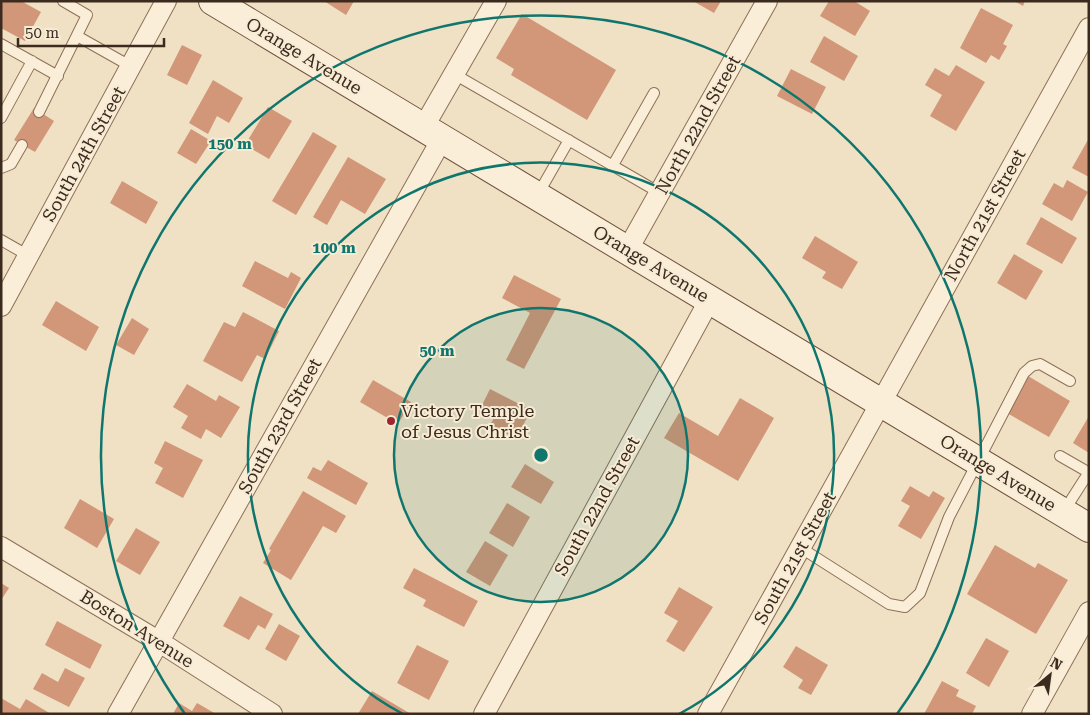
<svg xmlns="http://www.w3.org/2000/svg" width="1090" height="715" font-family="'Roboto Serif',serif">
<rect width="100%" height="100%" fill="#f0e0c4"/>
<path fill="#d19778" d="M1 1H21L41 12 25 41 1 28Z
M324 1H354L346 15Z
M693 1H721L714 13Z
M829 1H854L870 11 855 36 820 16Z
M1014 1H1025L1023 6Z
M981 8 1013 25 1003 44 1007 46 999 60 991 55 986 63 960 48Z
M522 14 616 70 587 120 511 75 514 69 496 58Z
M824 36 858 56 844 81 810 62Z
M182 45 202 55 187 85 167 75Z
M956 65 985 82 956 131 930 116 942 95 925 85 935 68 949 76Z
M791 69 826 87 812 114 777 96Z
M213 80 243 98 229 123 217 116 208 134 189 123Z
M268 107 292 121 269 159 245 145Z
M34 108 54 121 35 152 14 140Z
M191 129 211 141 196 164 177 153Z
M313 132 337 146 296 215 272 201Z
M1089 138V177L1072 168Z
M348 157 386 179 365 214 341 200 327 225 313 217Z
M1067 180 1088 192 1072 221 1042 204 1054 183 1063 188Z
M122 181 158 202 146 224 110 203Z
M1041 217 1077 238 1062 264 1026 244Z
M815 236 858 262 842 289 822 278 826 272 802 258Z
M1014 254 1043 271 1026 300 997 283Z
M255 261 288 278 291 272 301 278 285 309 242 286Z
M514 275 561 299 524 369 506 360 530 313 502 298Z
M56 301 99 327 86 351 42 325Z
M243 312 279 331 265 359 257 355 242 382 203 361 224 322 235 327Z
M132 318 149 329 134 355 116 345Z
M1028 376 1070 401 1049 437 1007 413Z
M373 380 411 402 398 424 360 402Z
M187 384 216 401 219 395 240 407 221 438 206 429 201 439 181 428 188 416 173 407Z
M490 389 531 410 516 439 490 425 495 416 480 409Z
M740 398 774 418 738 481 664 438 679 413 718 436Z
M1089 416V453L1073 443Z
M165 441 203 460 183 498 155 483 163 468 154 463Z
M328 460 368 483 356 505 307 478 313 467 321 471Z
M525 464 554 482 541 504 511 487Z
M910 486 929 497 933 491 945 498 921 539 898 526 910 506 901 501Z
M303 491 346 516 336 533 323 526 291 580 263 563 271 550 269 549Z
M80 499 114 519 97 548 64 528Z
M507 503 530 517 513 547 489 533Z
M136 528 160 542 140 575 116 561Z
M485 541 508 555 490 586 466 572Z
M995 545 1035 568 1038 563 1068 580 1036 634 967 594Z
M414 568 478 601 464 627 423 606 426 600 403 588Z
M1 583 9 588 1 600Z
M679 587 713 607 684 652 666 641 678 621 664 613Z
M240 596 273 614 265 629 258 625 249 640 223 626Z
M57 621 102 645 90 669 45 645Z
M279 624 300 636 286 661 265 649Z
M986 638 1009 651 989 687 966 673Z
M417 645 449 661 429 700 397 683Z
M796 646 828 665 811 695 798 688 803 680 783 667Z
M65 668 85 678 69 707 33 689 42 673 58 682Z
M942 681 959 690 956 696 976 706 972 714H924Z
M372 691 411 714H358Z
M1 698 20 709 26 699 51 714H1Z
M179 703 192 711 197 703 216 714H173Z"/>
<g fill="none" stroke-linecap="round" stroke-linejoin="round">
<g stroke="#8c7159" stroke-width="12">
<path id="service" d="M77 36 132 67
M1 44 58 76
M454 74 660 193
M39 112 87 15 63 1
M1 118 32 61
M613 165 654 93
M1 168 11 164 22 145
M537 196 569 140
M1 240 29 256
M1060 456 1088 472
M1064 511 1089 472
M801 548 889 604 905 607 920 593 949 517 1024 373 1032 366 1040 364 1070 381"/>
</g>
<g stroke="#8c7159" stroke-width="22">
<path id="minor" d="M423 128 496 1
M628 249 767 1
M1 306 166 1
M1 547 158 641 272 714
M118 714 442 139
M484 714 710 299
M708 714 1089 28
M1032 714 1089 612"/>
</g>
<g stroke="#6e523c" stroke-width="30">
<path id="secondary" d="M213 1 1089 528"/>
</g>
<use href="#service" stroke="#fbeed8" stroke-width="10"/>
<use href="#minor" stroke="#fbeed8" stroke-width="20"/>
<use href="#secondary" stroke="#fbeed8" stroke-width="28"/>
</g>
<circle cx="541" cy="455" r="147" fill="#0f766e" fill-opacity=".12"/>
<g fill="none" stroke="#0f766e" stroke-width="2.5">
<circle cx="541" cy="455" r="147"/>
<path d="M403 714A293 293 0 1 1 679 714"/>
<path d="M185 714A440 440 0 1 1 897 714"/>
</g>
<circle fill="#9f262f" stroke="#f7ebd4" stroke-width="2" cx="391" cy="421" r="5"/>
<g text-anchor="middle" stroke-width="4" stroke-linejoin="round" paint-order="stroke">
<g font-size="18" fill="#3b2a1e" stroke="#f7ebd4">
<text transform="translate(304 56) rotate(31)" y="6">Orange Avenue</text>
<text transform="translate(698 125) rotate(-61)" y="6">North 22nd Street</text>
<text transform="translate(84 154) rotate(-61)" y="6">South 24th Street</text>
<text transform="translate(985 215) rotate(-61)" y="6">North 21st Street</text>
<text transform="translate(651 264) rotate(31)" y="6">Orange Avenue</text>
<text transform="translate(280 426) rotate(-61)" y="6">South 23rd Street</text>
<text transform="translate(998 473) rotate(31)" y="6">Orange Avenue</text>
<text transform="translate(597 506) rotate(-61)" y="6">South 22nd Street</text>
<text transform="translate(795 558) rotate(-61)" y="6">South 21st Street</text>
<text transform="translate(137 629) rotate(32)" y="6">Boston Avenue</text>
</g>
<g font-size="18" fill="#3b2a1e" stroke="#f7ebd4" text-anchor="start">
<text x="401" y="417">Victory Temple<tspan x="401" dy="21">of Jesus Christ</tspan></text>
</g>
</g>
<circle cx="541" cy="455" r="8" fill="#0f766e" stroke="#f7ebd4" stroke-width="2.5"/>
<g font-size="15" text-anchor="middle" font-weight="bold" fill="#0f766e" stroke="#f7ebd4" stroke-width="4" stroke-linejoin="round" paint-order="stroke">
<text x="230" y="149">150 m</text>
<text x="334" y="253">100 m</text>
<text x="437" y="356">50 m</text>
</g>
<rect width="1090" height="715" fill="none" stroke="#3b2a1e" stroke-width="5"/>
<g transform="translate(1050 675) rotate(29)" stroke="#f7ebd4" stroke-width="4" paint-order="stroke">
<path d="M0-4L9 19L0 12L-9 19Z" fill="#3b2a1e"/>
<text y="-8" font-size="14" font-weight="bold" text-anchor="middle" fill="#3b2a1e">N</text>
</g>
<path d="M18 38v8h146v-8" fill="none" stroke="#3b2a1e" stroke-width="2.5"/>
<text x="25" y="38" font-size="15" fill="#3b2a1e" stroke="#f7ebd4" stroke-width="4" paint-order="stroke">50 m</text>
</svg>
